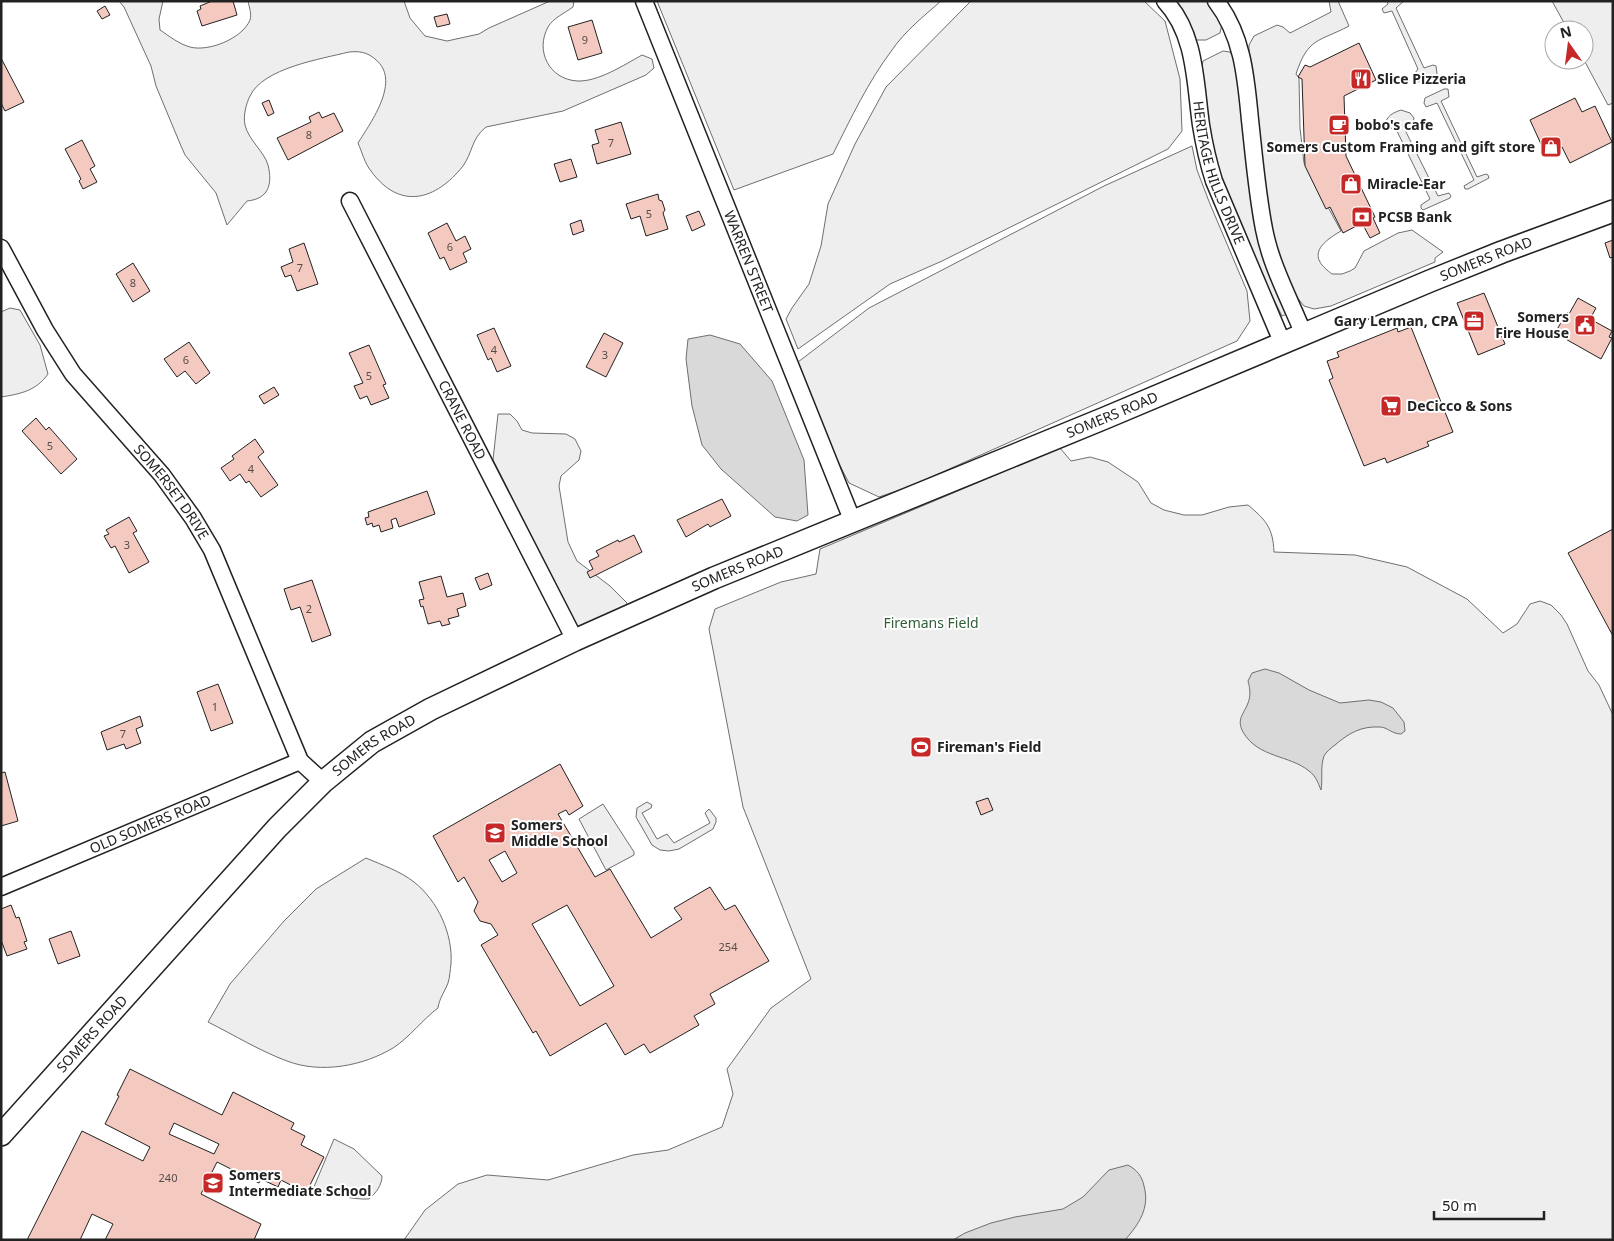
<svg xmlns="http://www.w3.org/2000/svg" width="1614" height="1241" font-family="'Noto Sans',sans-serif">
<rect width="100%" height="100%" fill="#fff"/>
<path fill="#eee" stroke="#6f6f6f" d="M119 1H163L159 19 160 30C169 36 179 44 190 47 208 52 242 39 250 20 252 14 249 7 248 1H404L410 18 425 36 447 41 479 34 489 28 550 1H574L573 7C565 13 553 18 548 27 535 51 549 79 577 81 598 82 624 65 642 55L652 59 654 68 646 75 563 111 486 127C471 139 473 152 463 166 436 200 400 211 371 171 365 164 362 152 358 143 371 122 402 80 375 59 367 52 359 51 349 52 321 59 263 68 250 96 246 104 243 116 245 125 249 141 264 151 268 165 273 185 268 199 247 201L227 225 216 193 185 155 181 146 156 86 151 66 124 7Z
M657 1H941C924 16 905 31 892 50 868 82 851 118 833 154L734 190Z
M971 1H1144L1165 21 1180 79 1182 131 1168 149 942 261 890 284 798 349 786 319 792 308 809 284 821 246 828 204 855 144 886 87Z
M1175 1H1208L1222 24 1220 33 1206 40H1196L1186 18Z
M1329 1H1338L1349 26C1319 42 1308 37 1296 74L1299 78 1300 128 1304 163 1341 231C1331 237 1312 248 1320 262 1322 266 1328 271 1332 274H1342L1350 271 1355 268 1364 251 1398 233 1412 230 1443 252 1435 258V262L1331 306 1314 309 1304 306 1296 296 1277 250 1267 206 1255 87 1249 57V45L1254 36 1277 25 1283 27 1290 33 1331 12Z
M1387 1H1404L1396 8 1424 68 1433 65 1436 66 1437 74 1418 82 1414 81 1412 77 1418 69 1392 11 1384 13 1382 9 1388 4Z
M1552 1H1613V103L1608 105 1584 60V30H1568Z
M1223 51 1230 52 1235 59 1287 314 1282 316 1261 274 1221 178 1209 133 1202 66 1203 61Z
M1444 89H1448L1449 97 1441 101 1477 177 1486 174 1488 175 1489 178 1468 189H1465L1464 186 1474 180 1437 103 1426 107 1424 103 1425 98Z
M1401 110 1410 113 1414 118 1413 122 1403 126 1438 196 1449 193 1451 196 1450 198 1423 210 1421 208V205L1430 199 1395 127 1384 131C1385 118 1389 114 1401 110Z
M1192 146 1197 170 1210 204 1247 291 1250 321 1237 341 911 486 879 497 849 483 837 460 798 362 869 308 1104 186Z
M10 308 20 310 40 345 48 374C36 391 20 394 1 397V312Z
M498 414H510L517 421 522 430 532 433 566 434 575 439 581 451 579 460 561 476 559 486 568 542 577 561 610 586 627 603 625 613 578 630 493 460Z
M1060 448 1071 461 1090 457 1108 462 1138 482 1151 503 1164 510 1184 515H1202L1229 507 1248 505C1266 520 1273 528 1274 552L1355 555 1407 567 1467 599 1503 633 1517 624 1530 604 1540 601 1551 605 1561 615 1567 624 1588 671 1599 685 1613 715V1240H404L425 1210 458 1184 487 1175 548 1180 633 1155 668 1150 722 1127 733 1094 727 1069 771 1008 811 979 743 807 709 629 715 609 781 582 816 574 820 549Z
M647 802 652 805 651 808 642 813 657 839 667 834 674 843 710 823 705 813 709 809 716 818V822L713 829 679 849 669 851 660 850 652 845 636 817 637 808Z
M603 804 634 852V855L606 870 579 819Z
M366 858C382 865 400 871 414 882 438 901 453 934 451 964 450 970 450 977 448 983 445 991 439 999 438 1008 422 1020 410 1037 393 1048 363 1066 321 1074 287 1061 260 1051 234 1035 208 1022L230 984 284 921 316 889Z
M334 1139 354 1149 382 1176C382 1185 376 1193 369 1199 349 1200 331 1192 311 1194Z"/>
<path fill="#d9d9d9" stroke="#6f6f6f" d="M710 335 740 344 772 381 804 460 808 515 797 521 775 517 721 469 702 445 692 406 686 359 688 339Z
M1265 669 1279 673 1309 690 1340 703 1369 700 1381 702 1393 708 1404 722 1405 731 1401 734C1392 734 1387 727 1380 727 1361 726 1349 733 1335 745 1331 748 1326 752 1324 756 1320 767 1323 779 1321 790 1318 783 1316 776 1309 771 1290 755 1258 758 1243 732 1236 719 1244 714 1248 703 1251 696 1250 688 1248 681L1252 673Z
M1128 1165C1137 1170 1142 1176 1144 1186 1150 1208 1139 1224 1125 1240H953L965 1233 991 1223 1015 1217 1063 1209 1083 1197 1109 1170Z"/>
<path fill="#f3c9c0" stroke="#222" fill-rule="evenodd" d="M212 1H233L237 15 202 26 197 11 201 9 200 6Z
M105 6 110 15 102 19 97 11Z
M447 14 450 24 437 27 434 17Z
M592 20 602 53 578 60 568 27Z
M1359 43 1376 80 1344 96 1346 156 1375 217 1373 218 1380 233 1370 238 1362 223 1343 233 1330 207 1326 209 1305 166 1302 79 1298 77 1305 65 1310 67Z
M1 58 24 102 5 111 1 103Z
M1575 98 1582 112 1595 106 1612 142 1570 163 1562 147 1546 155 1530 120Z
M269 100 274 113 268 116 262 103Z
M319 112 322 118 334 113 343 131 288 160 277 138 311 122 309 117Z
M621 122 631 154 597 164 592 145 599 143 595 130Z
M82 140 95 166 90 169 97 182 83 189 79 181 81 179 65 149Z
M571 159 577 177 560 182 554 164Z
M658 194 659 200 662 201 665 210 663 213 668 229 646 236 640 216 631 219 626 204Z
M699 211 705 225 692 231 686 216Z
M581 220 584 231 573 235 570 224Z
M447 223 456 241 465 236 471 249 463 253 467 262 450 270 444 257 440 259 428 233Z
M1613 240V257L1610 258 1605 243Z
M304 243 318 284 297 291 291 275 285 277 281 267 293 262 289 249Z
M133 263 150 291 133 302 116 274Z
M1484 293 1505 344 1478 355 1457 303Z
M1578 298 1596 308 1590 319 1612 331 1609 337 1612 338 1601 359 1555 333 1567 312 1569 314Z
M1411 327 1453 432 1427 442 1429 446 1389 462 1387 463 1385 458 1364 466 1329 380 1333 378 1327 361 1339 357 1337 352 1397 328 1398 332Z
M494 328 511 366 497 372 491 358 488 360 477 335Z
M604 333 623 343 606 377 586 367Z
M189 342 210 373 196 384 185 371 177 377 164 359Z
M369 345 386 384 383 385 389 398 371 405 367 396 360 399 354 386 363 383 349 353Z
M274 387 279 395 264 404 259 396Z
M36 418 46 430 49 427 77 459 61 474 22 431Z
M255 439 264 452 258 457 278 485 261 497 249 481 246 483 240 474 230 481 221 468 234 459 232 456Z
M427 491 435 514 399 527 396 518 391 520 393 528 381 532 379 525 373 527 372 523 367 525 365 518 369 517 368 512Z
M722 499 731 516 710 527 708 524 686 537 677 520Z
M129 517 137 531 133 533 149 562 129 573 115 546 111 548 104 536 109 534 106 530Z
M1613 529V636L1568 553Z
M634 535 642 552 590 578 587 572 593 569 589 561 599 556 596 551 618 540 619 542Z
M488 573 492 585 480 590 475 578Z
M441 576 447 597 463 593 466 606 457 609 459 616 448 619 450 624 442 626 440 621 428 624 423 606 421 607 419 600 424 599 419 582Z
M312 580 331 635 312 642 300 607 291 610 284 589Z
M218 684 233 723 211 731 197 692Z
M140 716 143 726 136 729 141 743 126 749 124 744 107 750 101 732Z
M560 764 583 806 569 815 566 810 558 814 595 877 610 869 651 938 682 919 674 908 710 887 725 910 735 905 769 961 710 994 715 1004 694 1016 699 1025 650 1053 644 1044 625 1055 606 1023 550 1056 536 1031 533 1033 481 945 498 935 491 924 480 921 474 911 478 902 464 877 458 882 433 836ZM505 851 517 873 502 882 489 860ZM567 905 614 986 580 1006 532 924Z
M5 772 18 821 1 826V773Z
M988 798 993 810 981 815 976 802Z
M11 905 16 918 19 917 27 941 24 942 27 949 7 956 1 940V909Z
M71 931 80 956 58 964 49 939Z
M130 1069 222 1115 233 1092 294 1123 291 1129 305 1136 301 1145 324 1157 306 1193 281 1180 278 1187 261 1179 259 1183 217 1162 201 1194 261 1224 254 1240H105L113 1224 92 1214 80 1240H27L82 1131 143 1161 150 1147 105 1124 119 1096 117 1095ZM174 1123 219 1144 214 1154 169 1134Z"/>
<g fill="none" stroke-linecap="round" stroke-linejoin="round">
<g stroke="#222" stroke-width="19">
<g id="minor">
<path id="s1" d="M644 1 853 522"/>
<path id="s2" d="M1165 1C1196 34 1195 83 1201 125 1204 144 1208 162 1214 181L1283 344"/>
<path d="M1216 1C1243 36 1246 78 1250 120 1254 156 1257 193 1264 229 1271 266 1290 300 1304 335"/>
<path id="s3" d="M350 201 575 640"/>
<path id="s4" d="M1 248 45 330 73 374 162 475 193 518 212 550 300 761 323 782"/>
<path id="s5" d="M1 887 300 761"/>
</g>
</g>
<g stroke="#222" stroke-width="24">
<g id="major">
<path id="s6" d="M1 1135 277 828 323 782 372 742 431 709 575 640 714 578 1105 418 1430 281 1502 252 1613 211"/>
</g>
</g>
<use href="#minor" stroke="#fff" stroke-width="16"/>
<use href="#major" stroke="#fff" stroke-width="21"/>
</g>
<defs>
<g id="restaurant-square" transform="scale(1.125)"><rect x="-9" y="-9" width="18" height="18" rx="4" fill="#c62828" stroke="#fff"/><path d="M-5-6h1v4h1v-4h1v4h1v-4h1v5L-1.5 .5V6h-2V.5L-5-1ZM5-6V6H3V1.5H1.5Q1.5-4 5-6Z" fill="#fff"/></g>
<g id="cafe-square" transform="scale(1.125)"><rect x="-9" y="-9" width="18" height="18" rx="4" fill="#c62828" stroke="#fff"/><path d="M-5.5-4.5H6V0H3Q3 3.5 0 3.5H-2.5Q-5.5 3.5-5.5 0ZM3-3.2v2h1.7v-2ZM-6 4.5H4V6H-6Z" fill="#fff"/></g>
<g id="shop-square" transform="scale(1.125)"><rect x="-9" y="-9" width="18" height="18" rx="4" fill="#c62828" stroke="#fff"/><path d="M-5-2.5h2.3a2.7 3.5 0 0 1 5.4 0H5L5.5 6h-11ZM-1.5-2.5h3a1.5 2.3 0 0 0-3 0Z" fill="#fff"/></g>
<g id="bank-square" transform="scale(1.125)"><rect x="-9" y="-9" width="18" height="18" rx="4" fill="#c62828" stroke="#fff"/><path d="M-6-4H6V4H-6ZM0-2.3a2.3 2.3 0 1 0 0 4.6a2.3 2.3 0 1 0 0-4.6Z" fill="#fff"/></g>
<g id="office-square" transform="scale(1.125)"><rect x="-9" y="-9" width="18" height="18" rx="4" fill="#c62828" stroke="#fff"/><path d="M-6-3h4V-5.5h4V-3h4V5H-6ZM-1-4.5V-3h2v-1.5ZM-6 0V1H6V0Z" fill="#fff"/></g>
<g id="civic-square" transform="scale(1.125)"><rect x="-9" y="-9" width="18" height="18" rx="4" fill="#c62828" stroke="#fff"/><path d="M-.6-6.5H3V-4.5H.6V-3L4-1V1h2V6H-6V1h2V-1L-.6-3ZM-1.2 2.5V6h2.4V2.5Z" fill="#fff"/></g>
<g id="supermarket-square" transform="scale(1.125)"><rect x="-9" y="-9" width="18" height="18" rx="4" fill="#c62828" stroke="#fff"/><path d="M-6-5.5h2.5l.6 2H6L4.5 2H-2.5L-4.4-4H-6ZM-1.5 3.2a1.3 1.3 0 1 0 .1 0ZM3 3.2a1.3 1.3 0 1 0 .1 0Z" fill="#fff"/></g>
<g id="stadium-square" transform="scale(1.125)"><rect x="-9" y="-9" width="18" height="18" rx="4" fill="#c62828" stroke="#fff"/><path d="M0-5a6.5 5 0 1 0 0 10a6.5 5 0 1 0 0-10ZM-3.5-1.8h7v3.6h-7Z" fill="#fff"/></g>
<g id="school-square" transform="scale(1.125)"><rect x="-9" y="-9" width="18" height="18" rx="4" fill="#c62828" stroke="#fff"/><path d="M0-5L7-2L0 1L-7-2ZM-4 1L0 2.5L4 1V4Q0 6-4 4Z" fill="#fff"/></g>
</defs>
<g fill-rule="evenodd">
<use href="#restaurant-square" x="1361" y="79"/>
<use href="#cafe-square" x="1339" y="125"/>
<use href="#shop-square" x="1551" y="147"/>
<use href="#shop-square" x="1351" y="184"/>
<use href="#bank-square" x="1362" y="217"/>
<use href="#office-square" x="1474" y="321"/>
<use href="#civic-square" x="1585" y="325"/>
<use href="#supermarket-square" x="1391" y="406"/>
<use href="#stadium-square" x="921" y="747"/>
<use href="#school-square" x="495" y="833"/>
<use href="#school-square" x="213" y="1183"/>
</g>
<g text-anchor="middle" stroke-width="4" stroke-linejoin="round" paint-order="stroke">
<g font-size="11" fill="#564c4a">
<text x="585" y="44">9</text>
<text x="309" y="139">8</text>
<text x="611" y="147">7</text>
<text x="649" y="218">5</text>
<text x="450" y="251">6</text>
<text x="300" y="272">7</text>
<text x="133" y="287">8</text>
<text x="494" y="354">4</text>
<text x="605" y="359">3</text>
<text x="186" y="364">6</text>
<text x="369" y="380">5</text>
<text x="50" y="450">5</text>
<text x="251" y="473">4</text>
<text x="127" y="549">3</text>
<text x="309" y="613">2</text>
<text x="215" y="711">1</text>
<text x="123" y="738">7</text>
<text x="728" y="951">254</text>
<text x="168" y="1182">240</text>
</g>
<g font-size="14" font-weight="bold" fill="#222" stroke="#fff" text-anchor="start">
<text x="1377" y="84">Slice Pizzeria</text>
<text x="1355" y="130">bobo's cafe</text>
<text x="1535" y="152" text-anchor="end">Somers Custom Framing and gift store</text>
<text x="1367" y="189">Miracle-Ear</text>
<text x="1378" y="222">PCSB Bank</text>
<text x="1569" y="322" text-anchor="end">Somers<tspan x="1569" dy="16">Fire House</tspan></text>
<text x="1458" y="326" text-anchor="end">Gary Lerman, CPA</text>
<text x="1407" y="411">DeCicco &amp; Sons</text>
<text x="937" y="752">Fireman's Field</text>
<text x="511" y="830">Somers<tspan x="511" dy="16">Middle School</tspan></text>
<text x="229" y="1180">Somers<tspan x="229" dy="16">Intermediate School</tspan></text>
</g>
<g font-size="14" fill="#222" stroke="#fff">
<text dy="5" stroke="none"><textPath href="#s2" startOffset="182">HERITAGE HILLS DRIVE</textPath></text>
<text dy="5" stroke="none"><textPath href="#s6" startOffset="1756">SOMERS ROAD</textPath></text>
<text dy="5" stroke="none"><textPath href="#s1" startOffset="281">WARREN STREET</textPath></text>
<text dy="5" stroke="none"><textPath href="#s6" startOffset="1351">SOMERS ROAD</textPath></text>
<text dy="5" stroke="none"><textPath href="#s3" startOffset="246">CRANE ROAD</textPath></text>
<text dy="5" stroke="none"><textPath href="#s4" startOffset="299">SOMERSET DRIVE</textPath></text>
<text dy="5" stroke="none"><textPath href="#s6" startOffset="946">SOMERS ROAD</textPath></text>
<text dy="5" stroke="none"><textPath href="#s6" startOffset="541">SOMERS ROAD</textPath></text>
<text dy="5" stroke="none"><textPath href="#s5" startOffset="162">OLD SOMERS ROAD</textPath></text>
<text dy="5" stroke="none"><textPath href="#s6" startOffset="136">SOMERS ROAD</textPath></text>
</g>
<g font-size="14" fill="#2f5e38" stroke="#fff">
<text x="931" y="628">Firemans Field</text>
</g>
</g>
<rect width="1614" height="1241" fill="none" stroke="#222222" stroke-width="5"/>
<g transform="translate(1569 45) rotate(346)"><circle r="24" fill="#ffffff" stroke="#a7a7a7"/>
<path d="M0-4L9 19L0 12L-9 19Z" fill="#c62828"/>
<text y="-8" font-size="14" font-weight="bold" text-anchor="middle" fill="#222222">N</text>
</g>
<path d="M1434 1211v8h110v-8" fill="none" stroke="#222222" stroke-width="2.5"/>
<text x="1442" y="1211" font-size="15" fill="#222222" stroke="#ffffff" stroke-width="4" paint-order="stroke">50 m</text>
</svg>
